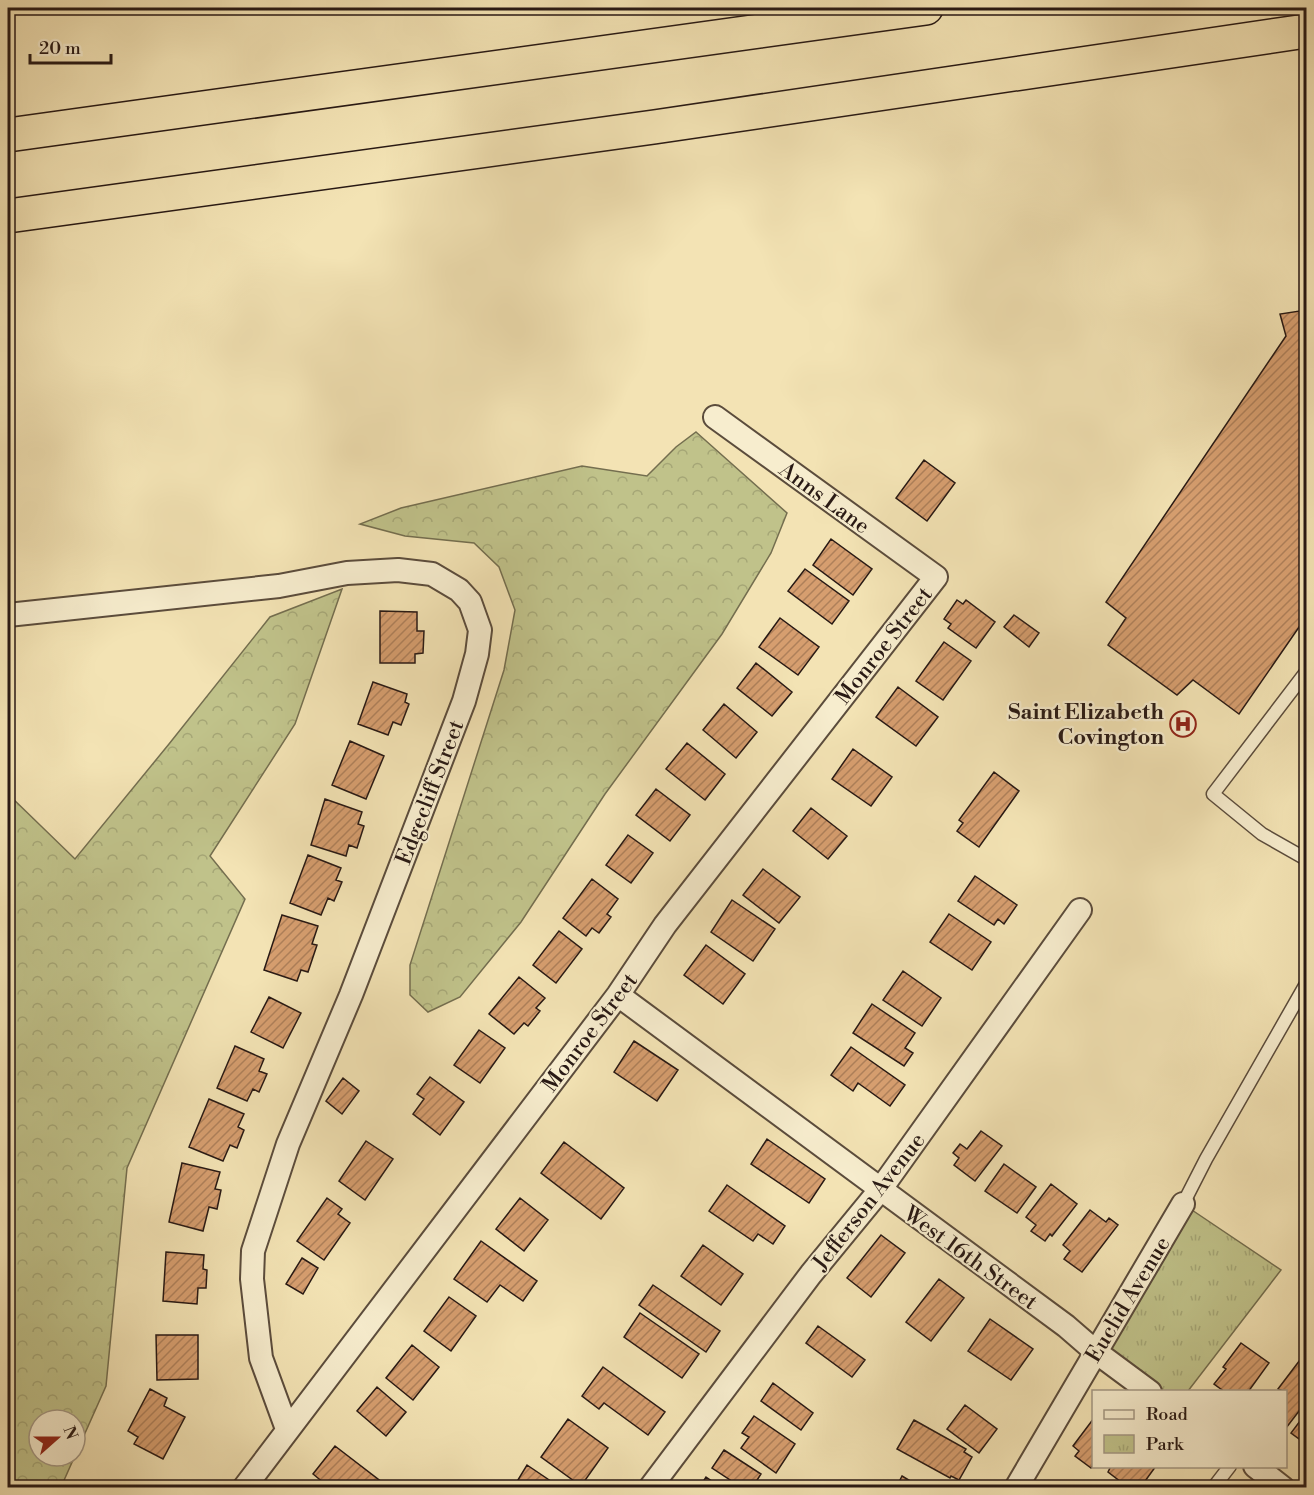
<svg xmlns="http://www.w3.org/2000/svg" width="1314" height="1495" font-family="'Libre Bodoni',serif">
<defs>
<pattern id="forest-crowns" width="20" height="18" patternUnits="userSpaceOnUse" patternTransform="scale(1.5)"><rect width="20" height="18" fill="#c0c28a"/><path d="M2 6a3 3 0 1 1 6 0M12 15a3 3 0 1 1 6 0" fill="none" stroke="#a5a676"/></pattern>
<pattern id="park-tufts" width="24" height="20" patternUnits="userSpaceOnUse" patternTransform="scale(1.5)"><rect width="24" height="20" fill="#c0c28a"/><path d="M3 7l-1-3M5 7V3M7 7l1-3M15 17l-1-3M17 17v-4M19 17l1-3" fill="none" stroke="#a5a676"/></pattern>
<pattern id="building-hatch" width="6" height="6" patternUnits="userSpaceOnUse" patternTransform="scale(1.5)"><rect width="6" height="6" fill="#d69e6f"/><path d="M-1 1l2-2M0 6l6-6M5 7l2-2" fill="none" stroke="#ae805a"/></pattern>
</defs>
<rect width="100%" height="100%" fill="#f3e3b4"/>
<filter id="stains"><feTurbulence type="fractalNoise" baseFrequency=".00333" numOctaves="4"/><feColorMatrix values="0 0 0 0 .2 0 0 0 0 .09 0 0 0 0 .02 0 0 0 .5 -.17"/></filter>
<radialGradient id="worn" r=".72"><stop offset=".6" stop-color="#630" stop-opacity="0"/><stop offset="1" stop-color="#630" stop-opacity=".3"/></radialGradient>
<path fill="url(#forest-crowns)" stroke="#746e4f" stroke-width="1.5" fill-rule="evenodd" d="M696 432 787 513 771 553 722 634 605 794 521 922 460 997 428 1012 410 995V965L504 670 515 610 499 567 474 543 405 536 360 524 401 508 582 466 647 476 676 447Z
M342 589 295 724 210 856 245 899 127 1168 106 1386 61 1487H8V794L75 859 169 744 270 617ZM39 1420H75V1456H39Z"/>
<path fill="url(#park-tufts)" stroke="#746e4f" stroke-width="1.5" d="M1183 1204 1281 1270 1188 1391H1150L1096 1352Z"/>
<path fill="url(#building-hatch)" stroke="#281914" stroke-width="1.5" d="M1306 310V617L1239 714 1193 680 1177 695 1108 645 1126 618 1106 602 1286 336 1280 314Z
M924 460 955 483 927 521 896 498Z
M831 539 872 569 853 595 813 565Z
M805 569 849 601 832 624 788 591Z
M957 600 963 604 966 600 995 622 976 648 948 628 951 624 944 619Z
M380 611 417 612V631H424L423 653 415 654V663H380Z
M1014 615 1039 633 1029 647 1004 627Z
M780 618 819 647 798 675 759 647Z
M944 642 971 661 943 700 916 681Z
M756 663 792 692 772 716 737 688Z
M373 682 407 694 405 702 409 704 401 725 393 722 388 735 358 724Z
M898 687 938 717 916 746 876 717Z
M724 704 757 732 736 758 703 730Z
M350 741 384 756 366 799 332 785Z
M687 743 725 774 705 800 666 769Z
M853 749 892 777 871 806 832 779Z
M994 772 1019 791 979 847 957 831 963 823 959 820Z
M656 789 690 815 670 841 636 815Z
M325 799 362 812 358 824 364 826 357 848 349 845 346 856 311 845Z
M811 808 847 836 828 859 793 831Z
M628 835 653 853 631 883 606 865Z
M308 855 341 868 336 880 342 882 334 901 328 898 321 915 290 903Z
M763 869 800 897 779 923 743 895Z
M975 876 1017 905 1004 924 998 919 994 925 958 901Z
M592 879 618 899 607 914 611 917 599 933 592 928 586 936 563 918Z
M732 900 775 929 753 961 711 932Z
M949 914 991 942 972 970 930 942Z
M282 915 318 926 312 944 317 945 308 972 301 970 297 981 264 970Z
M559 931 582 949 556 983 533 965Z
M706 945 745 974 723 1004 684 975Z
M903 971 941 998 922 1026 883 1000Z
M519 977 545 998 536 1008 540 1011 528 1026 524 1023 514 1034 489 1014Z
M269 997 301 1013 283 1048 251 1032Z
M872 1004 915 1033 905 1048 913 1053 904 1066 853 1033Z
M479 1030 505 1048 480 1083 454 1065Z
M634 1041 678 1070 657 1101 614 1072Z
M235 1046 264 1059 259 1071 267 1074 259 1092 253 1089 247 1101 217 1088Z
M851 1047 905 1085 890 1106 858 1083 853 1091 831 1075Z
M430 1077 464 1102 440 1135 413 1114 424 1099 417 1094Z
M343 1078 359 1091 342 1114 326 1101Z
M209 1099 244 1114 238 1127 244 1130 237 1148 230 1145 223 1161 189 1147Z
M981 1131 1002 1146 975 1181 954 1165 959 1158 953 1153 960 1144 967 1149Z
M767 1139 825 1179 809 1203 751 1164Z
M366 1141 393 1159 365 1200 339 1181Z
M564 1142 624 1188 601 1219 541 1173Z
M182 1163 220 1172 215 1189 221 1190 217 1209 209 1207 203 1231 169 1222Z
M1004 1164 1036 1187 1017 1213 985 1191Z
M1051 1184 1077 1204 1052 1236 1050 1234 1045 1241 1031 1231 1036 1225 1026 1217Z
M727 1185 785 1226 773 1244 758 1234 753 1241 709 1211Z
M327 1198 342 1209 338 1214 350 1223 324 1260 297 1241Z
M520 1198 548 1220 524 1251 496 1229Z
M1090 1210 1106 1222 1109 1218 1118 1225 1082 1272 1064 1259 1070 1251 1063 1245Z
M881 1235 905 1253 871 1297 847 1278Z
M481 1241 537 1281 523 1301 500 1285 487 1302 454 1279Z
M703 1245 743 1274 721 1305 681 1276Z
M166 1252 204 1255 203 1269 207 1270 206 1288H198L197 1304 163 1301Z
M302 1258 318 1268 303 1294 286 1284Z
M939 1279 964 1298 931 1341 906 1322Z
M653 1285 720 1331 706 1352 639 1305Z
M449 1297 476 1316 451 1351 424 1331Z
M640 1313 699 1354 682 1378 624 1337Z
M990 1319 1033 1349 1011 1380 968 1351Z
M818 1326 865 1360 852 1377 806 1343Z
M156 1335H198V1379L157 1380Z
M1241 1343 1269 1363 1248 1392H1225L1214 1384 1226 1369 1223 1367Z
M412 1345 439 1367 413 1400 386 1378Z
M1306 1352V1402L1286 1428V1392L1278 1389Z
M603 1367 665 1412 648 1435 604 1403 599 1409 582 1396Z
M773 1383 813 1413 801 1430 761 1401Z
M377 1387 406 1412 386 1436 357 1411Z
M150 1389 167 1398 164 1406 185 1417 163 1459 134 1444 138 1437 128 1431Z
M965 1405 997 1429 979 1453 947 1429Z
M1306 1413V1444L1291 1433Z
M754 1416 795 1444 776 1473 741 1448 749 1437 742 1433Z
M1094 1418V1464L1091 1468 1075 1456 1079 1451 1073 1446Z
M568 1419 608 1448 581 1486 541 1457Z
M914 1420 966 1449 964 1452 972 1457 959 1480 951 1476 950 1478 897 1449Z
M335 1446 383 1483 379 1488H330L313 1474Z
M724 1450 761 1474 752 1488H730L726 1485 730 1480 712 1468Z
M527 1465 561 1488H513Z
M1111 1466H1156L1140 1488H1129L1108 1472Z
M902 1476 922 1488H896Z
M706 1477 722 1488H699Z"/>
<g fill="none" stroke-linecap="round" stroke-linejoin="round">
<g stroke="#5b4c3c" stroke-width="15">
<path id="lane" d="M1306 672 1213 794 1262 834 1306 859
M1183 1204 1206 1159 1306 984
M1213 1488 1230 1466"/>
</g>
<g stroke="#5b4c3c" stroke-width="26">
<path id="street" d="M8 615 279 586 347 573 398 570 432 574 459 590 470 602 480 630 477 654 464 701 351 995 288 1144 253 1251 252 1279 261 1358 287 1429
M618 995 1066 1326 1096 1352 1150 1392
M1255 1466 1283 1488
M244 1488 618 995 665 925 936 577 715 417
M650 1488 811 1274 880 1190 1080 910
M1016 1488 1183 1204"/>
</g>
<g stroke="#281914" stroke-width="36">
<path id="highway" d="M8 135 926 8
M8 216 654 127 1306 31"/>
</g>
<use href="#lane" stroke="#f7edce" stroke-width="12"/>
<use href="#street" stroke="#f7edce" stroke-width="22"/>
<use href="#highway" stroke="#f3e3b4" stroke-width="33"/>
</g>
<defs>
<g id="hospital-ring" transform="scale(1.35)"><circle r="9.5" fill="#f7edce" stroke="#8f2418" stroke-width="1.5"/><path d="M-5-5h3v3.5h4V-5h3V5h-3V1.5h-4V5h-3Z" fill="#8f2418"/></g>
</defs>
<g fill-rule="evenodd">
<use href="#hospital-ring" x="1183" y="724"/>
</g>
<g text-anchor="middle" stroke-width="4.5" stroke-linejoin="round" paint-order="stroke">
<g font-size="22" fill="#281914" stroke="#f7edce">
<text transform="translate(825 497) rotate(36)" y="8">Anns Lane</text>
<text transform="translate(883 645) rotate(-52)" y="8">Monroe Street</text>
<text transform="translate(429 792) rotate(-69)" y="8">Edgecliff Street</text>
<text transform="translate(589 1032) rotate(-53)" y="8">Monroe Street</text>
<text transform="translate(868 1201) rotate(-52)" y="8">Jefferson Avenue</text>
<text transform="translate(971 1257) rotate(36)" y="8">West 16th Street</text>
<text transform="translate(1127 1299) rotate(-59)" y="8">Euclid Avenue</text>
</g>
<g font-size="22" font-weight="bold" fill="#281914" stroke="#f7edce" text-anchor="end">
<text x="1164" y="719">Saint Elizabeth<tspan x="1164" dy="25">Covington</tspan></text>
</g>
</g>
<rect width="1314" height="1495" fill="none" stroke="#f3e3b4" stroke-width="30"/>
<rect x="9" y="9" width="1296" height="1477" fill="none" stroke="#281914" stroke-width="3"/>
<rect x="15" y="15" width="1284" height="1465" fill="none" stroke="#281914" stroke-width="1.5"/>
<rect x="1092" y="1390" width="195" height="78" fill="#f7edce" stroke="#a49884" stroke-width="1.5"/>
<rect x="1104" y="1410" width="30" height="9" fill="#f7edce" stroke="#a49884" stroke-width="1.5"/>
<text x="1146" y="1420" font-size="18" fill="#281914">Road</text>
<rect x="1104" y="1435" width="30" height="18" fill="url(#park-tufts)" stroke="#a49884" stroke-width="1.5"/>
<text x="1146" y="1450" font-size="18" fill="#281914">Park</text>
<g transform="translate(57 1438) rotate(69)"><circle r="28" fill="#f7edce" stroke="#a49884" stroke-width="1.5"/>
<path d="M0-4.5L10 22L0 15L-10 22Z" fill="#8f2418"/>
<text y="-9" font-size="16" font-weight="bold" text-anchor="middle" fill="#281914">N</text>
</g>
<path d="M30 54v9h81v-9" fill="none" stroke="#281914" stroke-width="3"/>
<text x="39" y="54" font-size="18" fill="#281914" stroke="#f7edce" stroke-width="4.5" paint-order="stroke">20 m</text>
<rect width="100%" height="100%" filter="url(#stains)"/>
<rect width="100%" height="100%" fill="url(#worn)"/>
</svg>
